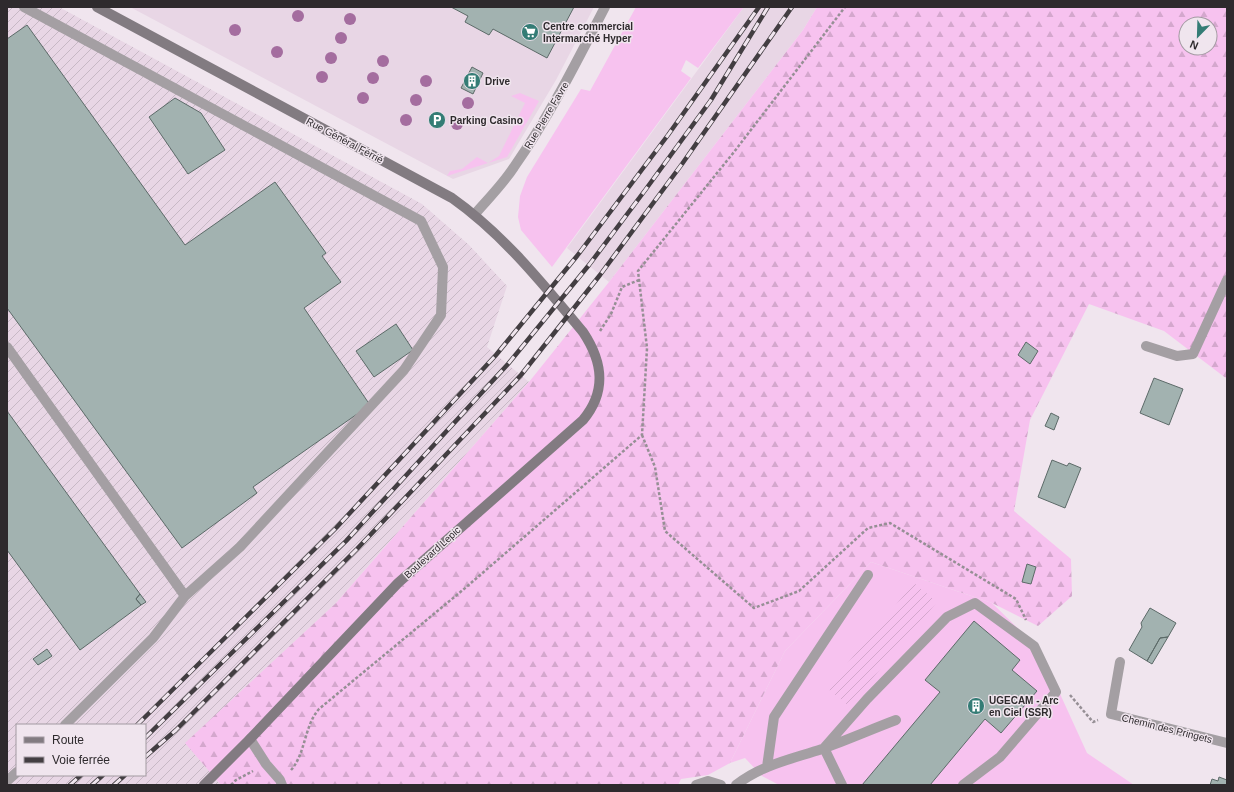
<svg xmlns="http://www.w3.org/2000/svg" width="1234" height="792" font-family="Helvetica,sans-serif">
<defs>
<pattern id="industrial-furrows" width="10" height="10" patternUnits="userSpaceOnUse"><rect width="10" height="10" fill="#e8d6e5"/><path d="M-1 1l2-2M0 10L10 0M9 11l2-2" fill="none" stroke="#c7b8c5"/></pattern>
<pattern id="forest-firs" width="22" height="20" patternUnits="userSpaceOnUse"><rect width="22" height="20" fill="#f7c2ef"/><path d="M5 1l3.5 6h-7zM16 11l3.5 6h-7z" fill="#d4a7cd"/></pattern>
<pattern id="garden-furrows" width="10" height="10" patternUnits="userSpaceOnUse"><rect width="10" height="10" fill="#f7c2ef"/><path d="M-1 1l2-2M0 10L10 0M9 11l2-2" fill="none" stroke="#d4a7cd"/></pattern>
</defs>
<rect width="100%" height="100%" fill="#f0e5ee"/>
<path fill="#e8d6e5" d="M130 7H594L556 80 509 159 453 179Z
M744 7H817L803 30 609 282 567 248Z"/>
<path fill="url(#industrial-furrows)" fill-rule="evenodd" d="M7 7H59L422 204 469 245 507 286 487 347 529 382 336 603 186 743 221 785H7ZM17 725H145V775H17Z"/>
<path fill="#f7c2ef" d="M636 7H744L698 68 686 60 681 71 691 78 552 267 521 230 518 217 520 196 527 177 581 89 590 91Z
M520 93 539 101 507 157 447 176 450 171 462 169 477 157 488 163 499 156 525 103 511 96Z
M871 562 992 603 1040 650 1087 753 1134 785H779L762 776 745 758 730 763 785 651Z"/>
<path fill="url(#forest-firs)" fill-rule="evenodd" d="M817 7H1227V379L1164 331 1089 304 1030 420 1014 511 1071 559 1072 596 1038 626 992 603 871 562 785 651 730 763 708 775 681 779 678 785H221L185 743 336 603 529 382 609 282 803 30ZM1186 24H1210V48H1186Z"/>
<path fill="url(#garden-furrows)" d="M914 583 937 602 849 706 827 688Z"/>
<path fill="#a2b2b0" stroke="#5c6a68" d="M451 7H574L547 58 493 29 489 35 465 22 468 16Z
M27 25 185 245 275 182 326 253 322 256 341 282 304 308 370 405 253 487 257 493 182 548 7 308V39Z
M472 67 483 73 473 94 461 88Z
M175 98 201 113 225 150 188 174 149 117Z
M396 324 413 350 374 377 356 351Z
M1026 342 1038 351 1030 364 1018 355Z
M1154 378 1183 389 1169 425 1140 413Z
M7 411 140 594 136 599 141 605 80 650 7 550Z
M1051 413 1059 417 1054 430 1045 426Z
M1052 460 1067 466 1069 463 1081 468 1065 508 1038 497Z
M1027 564 1036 567 1031 584 1022 582Z
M140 594 146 602 141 605 136 599Z
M1150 608 1176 623 1168 637 1160 638 1147 661 1129 650 1142 627 1141 623Z
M974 621 1020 660 1012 670 1037 691 1001 733 985 719 930 785H862L940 692 925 680Z
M1168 637 1152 664 1147 661 1160 638Z
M47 649 52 656 38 665 33 659Z
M1219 777 1227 780V785H1210L1212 779 1218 781Z"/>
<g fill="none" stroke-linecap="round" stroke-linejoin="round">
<path stroke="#968f95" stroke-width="2.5" stroke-dasharray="3 2" stroke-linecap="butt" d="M600 331 611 314 622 287 639 280
M642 435 655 467 665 531 754 608 799 591 868 528 890 523 1016 599 1026 620
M1070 695 1093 722 1098 720
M291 770C306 753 304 726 319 709L464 589 642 435 647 348 638 271 734 152 845 7
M231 785 236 780 253 771"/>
<path stroke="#a49fa3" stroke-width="10" d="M24 7 421 221 443 267 441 315 404 370 240 547 185 596
M1146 346 1177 356 1193 354 1227 280
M7 347 185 596 153 638 65 725
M767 767 774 717 868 575
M7 781 17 772
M736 785C761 765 792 759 822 749 847 740 872 729 896 720
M842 785 824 748 867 699 947 617 975 603 1034 646 1056 692 1000 757 963 785"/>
<path stroke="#a49fa3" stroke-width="10" d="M475 214C488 199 503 184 514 167 549 117 577 61 605 7
M1120 662 1111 714 1227 743
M250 739 266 764 280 780 282 785"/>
<path stroke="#a49fa3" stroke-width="10" d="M696 785 708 781 721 785"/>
<path stroke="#827b81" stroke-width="10" d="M97 7 452 198C503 234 543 284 583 332 603 362 607 391 583 420L398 583 250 739 204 785"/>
<g stroke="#433e42" stroke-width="4.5">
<path id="rail" d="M137 725 336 528 496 355 577 256 668 135 759 7
M145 738 346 541 508 364 589 265 646 189 711 100 768 7
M145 757 176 730 357 549 521 375 600 275 682 164 792 7
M70 785 81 775
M92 785 103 775
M114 785 125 775"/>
</g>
<use href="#rail" stroke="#f0e5ee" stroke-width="3" stroke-dasharray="9" stroke-linecap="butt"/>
</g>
<g fill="#a46d9f">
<circle cx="298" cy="16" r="6"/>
<circle cx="350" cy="19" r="6"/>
<circle cx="235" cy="30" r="6"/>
<circle cx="341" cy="38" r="6"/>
<circle cx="277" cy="52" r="6"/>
<circle cx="331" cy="58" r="6"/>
<circle cx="383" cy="61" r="6"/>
<circle cx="322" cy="77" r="6"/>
<circle cx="373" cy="78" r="6"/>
<circle cx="426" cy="81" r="6"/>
<circle cx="363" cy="98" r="6"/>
<circle cx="416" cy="100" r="6"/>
<circle cx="468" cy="103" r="6"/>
<circle cx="406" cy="120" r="6"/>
<circle cx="457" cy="124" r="6"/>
</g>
<defs>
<g id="supermarket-disc" transform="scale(0.9)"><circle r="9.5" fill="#347c75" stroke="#f0e5ee"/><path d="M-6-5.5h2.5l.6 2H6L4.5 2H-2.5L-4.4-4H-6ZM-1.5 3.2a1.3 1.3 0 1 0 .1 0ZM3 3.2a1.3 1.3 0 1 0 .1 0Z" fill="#fff"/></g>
<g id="building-disc" transform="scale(0.9)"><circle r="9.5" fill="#347c75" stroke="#f0e5ee"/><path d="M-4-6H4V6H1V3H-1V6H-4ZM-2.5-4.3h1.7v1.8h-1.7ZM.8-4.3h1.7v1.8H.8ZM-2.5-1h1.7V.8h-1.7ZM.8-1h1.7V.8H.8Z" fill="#fff"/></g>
<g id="parking-disc" transform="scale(0.9)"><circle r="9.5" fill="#347c75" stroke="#f0e5ee"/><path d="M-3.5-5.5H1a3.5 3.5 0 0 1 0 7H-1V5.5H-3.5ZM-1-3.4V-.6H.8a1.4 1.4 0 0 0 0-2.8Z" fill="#fff"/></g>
</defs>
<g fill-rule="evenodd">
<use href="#supermarket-disc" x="530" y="32"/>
<use href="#building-disc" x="472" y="81"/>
<use href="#parking-disc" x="437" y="120"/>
<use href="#building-disc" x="976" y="706"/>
</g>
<g text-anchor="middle" stroke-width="3" stroke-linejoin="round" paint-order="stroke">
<g font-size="10" font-weight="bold" fill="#2e2a2d" stroke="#f0e5ee" text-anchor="start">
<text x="543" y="30">Centre commercial<tspan x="543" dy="12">Intermarché Hyper</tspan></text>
<text x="485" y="85">Drive</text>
<text x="450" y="124">Parking Casino</text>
<text x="989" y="704">UGECAM - Arc<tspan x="989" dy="12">en Ciel (SSR)</tspan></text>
</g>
<g font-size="10" fill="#2e2a2d" stroke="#f0e5ee">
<text transform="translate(546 115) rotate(-59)" y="4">Rue Pierre Favre</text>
<text transform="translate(345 140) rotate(28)" y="4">Rue Général Férrié</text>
<text transform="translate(432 552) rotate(-42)" y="4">Boulevard Lepic</text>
<text transform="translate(1167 728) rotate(14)" y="4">Chemin des Pringets</text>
</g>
</g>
<rect width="1234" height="792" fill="none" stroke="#2e2a2d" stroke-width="16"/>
<rect x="16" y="724" width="130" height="52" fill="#f0e5ee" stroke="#a29aa1"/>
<rect x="24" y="737" width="20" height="6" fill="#827b81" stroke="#a29aa1"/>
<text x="52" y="744" font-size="12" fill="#2e2a2d">Route</text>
<rect x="24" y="757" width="20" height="6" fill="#433e42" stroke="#a29aa1"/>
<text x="52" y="764" font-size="12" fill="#2e2a2d">Voie ferrée</text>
<g transform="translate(1198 36) rotate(203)"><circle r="19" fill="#f0e5ee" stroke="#a29aa1"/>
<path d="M0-3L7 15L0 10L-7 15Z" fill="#347c75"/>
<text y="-6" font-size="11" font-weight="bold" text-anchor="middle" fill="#2e2a2d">N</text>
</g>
</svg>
